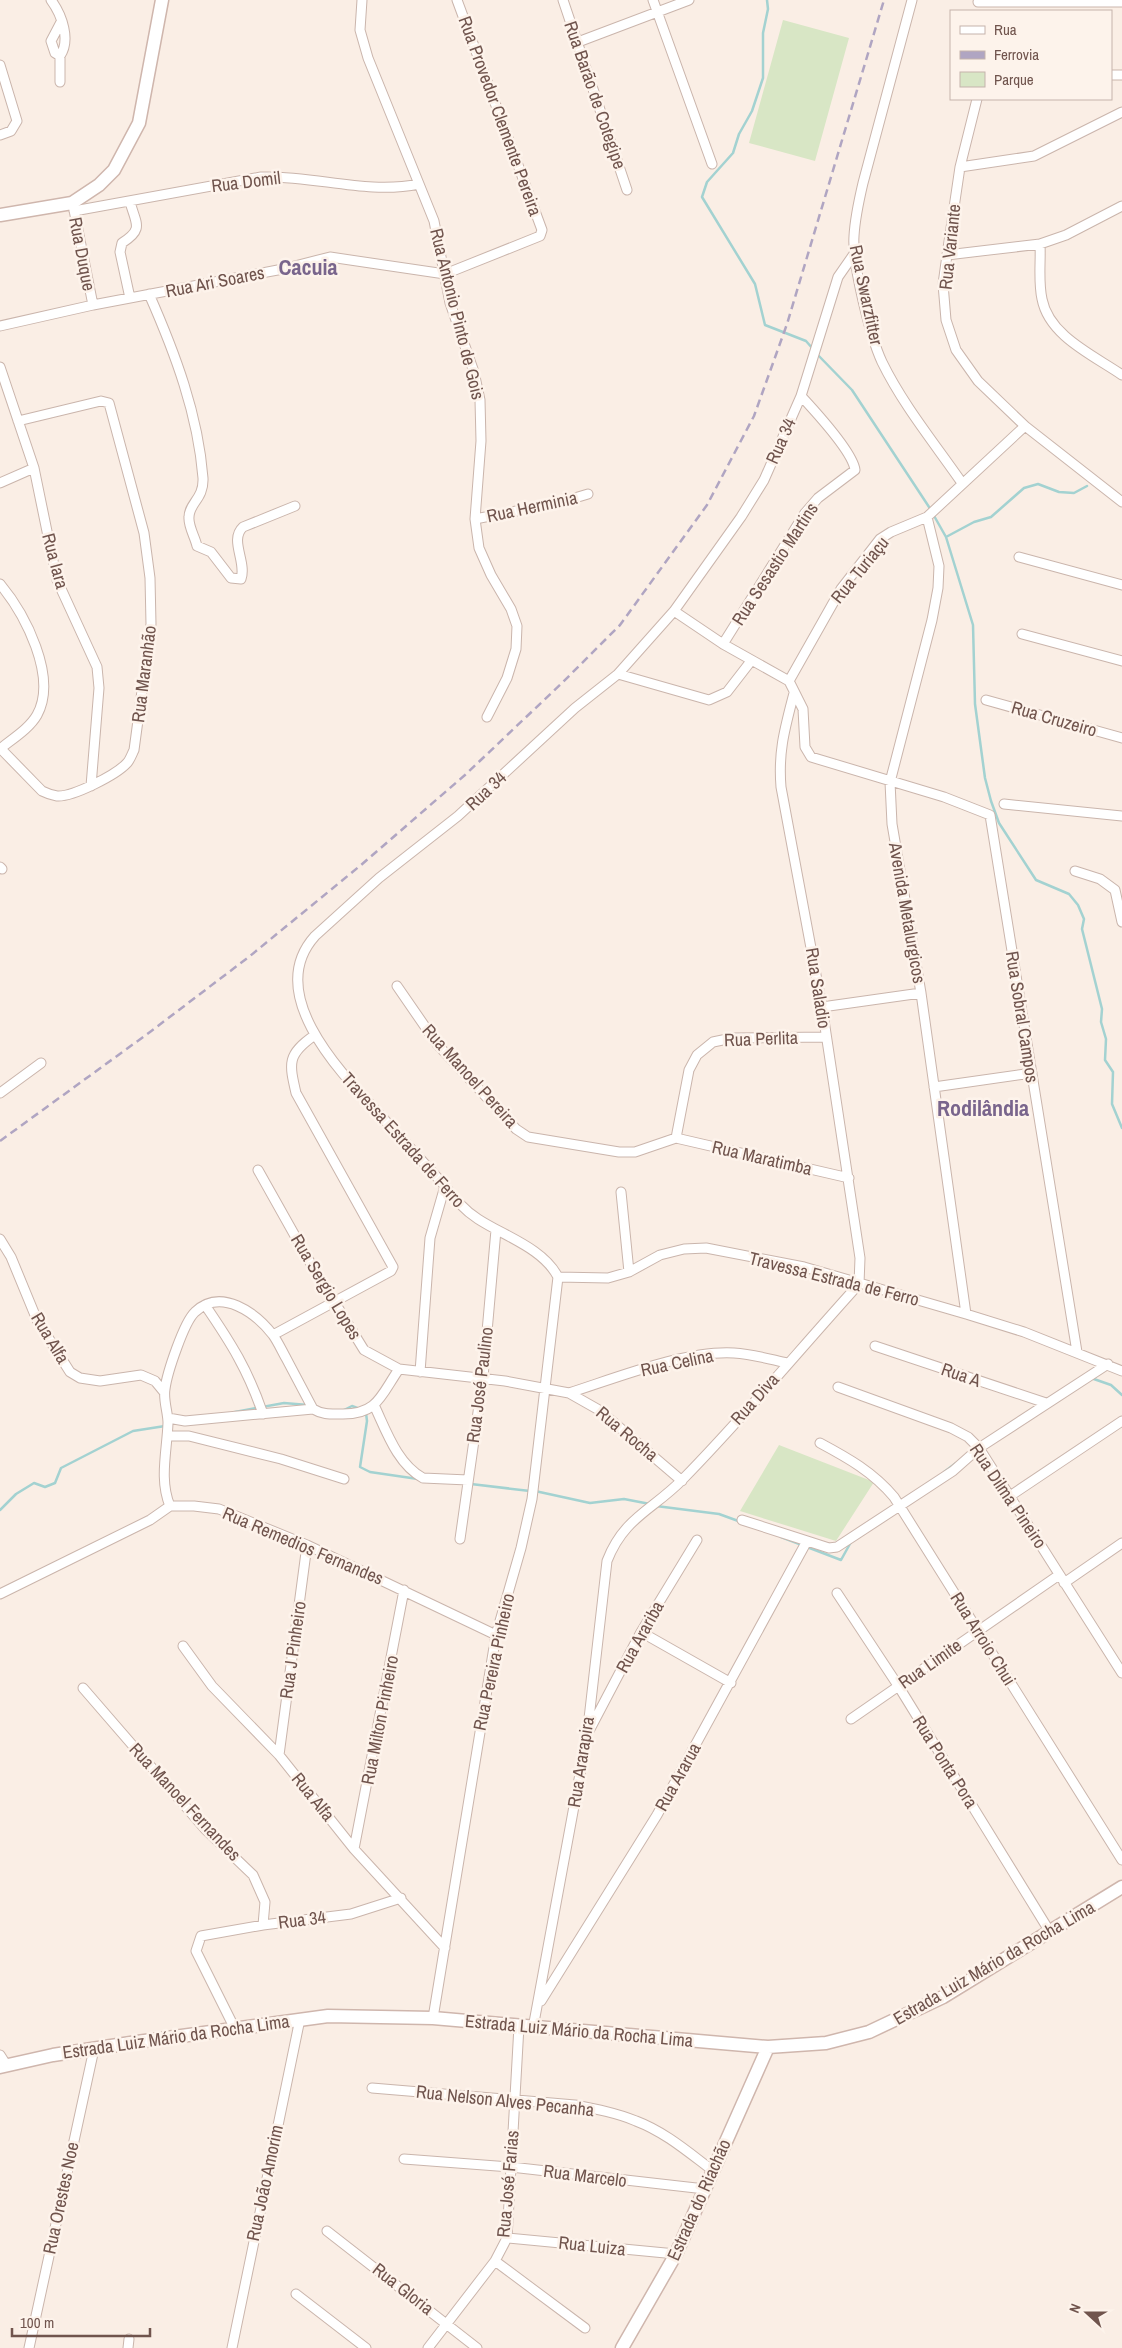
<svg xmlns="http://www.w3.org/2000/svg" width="1122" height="2348" font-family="'Archivo Narrow',sans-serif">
<rect width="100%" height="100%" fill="#faeee5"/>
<path fill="#d8e6c5" d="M783 20 849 38 815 161 749 143Z
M779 1445 874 1482 836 1541 740 1511Z"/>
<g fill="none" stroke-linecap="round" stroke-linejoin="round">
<path stroke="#a3d2d1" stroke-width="2.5" d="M767 0 768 9 763 33V78L752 111 739 134 733 153 707 182 702 197 755 284 765 325 806 341 813 349
M816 353 852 390 931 510
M933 514 946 537 973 625 975 704 985 778 991 801 999 823 1036 880 1069 894 1078 905 1084 919 1082 929 1102 1009 1101 1022 1106 1039 1105 1060 1113 1072 1112 1104 1122 1128
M946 537 974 522 991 517 1024 488 1038 484 1059 492 1074 493 1087 486
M1091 1378 1111 1385 1122 1395
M342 1411 352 1406 360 1409
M235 1412 284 1403 308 1405
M366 1413 367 1421 360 1467 370 1472 418 1479
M944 1472 956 1463
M471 1484 530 1491
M535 1491 590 1503 624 1499 650 1504
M656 1506 719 1514 741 1522
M0 1510 16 1494 34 1483 45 1487 55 1483 61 1468 133 1431 165 1426
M781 1537 802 1545
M807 1547 841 1560 851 1542"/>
<g stroke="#cab5ac" stroke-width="11">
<path id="street" d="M51 0C62 15 71 40 60 56
M362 0 360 30 368 58 434 221 450 303 474 372 480 400 481 441 475 519 479 548 491 575 511 609 517 626 516 649 507 678 487 717
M563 0 627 190
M653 0 712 164
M912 0 863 183C859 200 855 218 854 236 852 264 870 336 882 362 903 405 935 444 962 483
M978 2H1122
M578 42 689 0
M0 65 17 121 11 131 0 135
M1111 75H1122
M60 82V56L55 53 51 41 61 22
M977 99 960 167 947 255 943 284 946 320 956 350 978 381 1025 426 1122 502
M960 167 1034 156 1122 112
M130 202C136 224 144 229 122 243L120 252 130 298
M73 205 93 305
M74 211 261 177C315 175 366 195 419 184
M1040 244C1041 261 1038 281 1042 299 1049 336 1093 355 1122 375
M947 255 1040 244 1066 235 1122 206
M149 294C175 353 198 414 203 478 204 499 189 503 189 517 188 526 195 537 197 546L211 552 231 578 241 579C247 562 229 540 243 527L295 506
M0 326 93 305 283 269 330 257 445 274 540 236 542 230 457 0
M0 367 34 468 57 580 97 667 99 688 91 786
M0 483 34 468
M927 517 939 566 938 588 932 620 890 782 892 824 921 993 966 1314
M475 519 558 503 588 494
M1019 557 1122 585
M0 584C25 614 58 677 37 715 29 729 12 739 0 749
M674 611 723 644 789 681 803 709 805 747 811 757 944 797 990 815 1077 1352
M1022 634 1122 661
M723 644 805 513 818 498 855 470C853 452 814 410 801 396
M618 674 674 611 741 517 764 480 801 396 838 277 854 254
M789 681 841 589 880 539 891 532 927 517 1025 426
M794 693C785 728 778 751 781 787L822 1007 860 1258 859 1284
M986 700 1122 738
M1 749 42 791C46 793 51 795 57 796 73 797 116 775 127 763 130 760 132 754 134 750L151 624 150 578 144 533 109 403 101 401 18 421
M1004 804 1122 816
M0 867 2 869
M1075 871 1100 879 1115 890
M1115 890 1122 922
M397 986 437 1044 516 1129 528 1137 619 1152H635L676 1138
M822 1007 921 993
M934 1087 1032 1073
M0 1093 41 1063
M676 1138 689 1070 697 1055 713 1042 732 1038 826 1037
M676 1138 849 1178
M258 1170 308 1259 364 1350 399 1369 505 1381 569 1393 599 1410 682 1481
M621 1192 629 1272
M0 1239 11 1257 37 1320 70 1372 80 1378 100 1381 141 1375 155 1381 164 1392
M558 1277C543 1248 504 1236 478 1219 464 1210 455 1199 445 1186 424 1163 404 1141 383 1118 344 1076 262 995 315 936L379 878 458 816 575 708 618 674 709 700 727 692 751 661
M558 1277 608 1278 629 1272 660 1255 684 1249 706 1248 804 1267 966 1314 1024 1332 1122 1371
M205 1305C231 1343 248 1370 263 1414
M273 1335 391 1271 393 1267 296 1093C289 1063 287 1054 315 1035
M875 1346 1046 1403
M420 1372 430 1238 445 1186
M838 1387 951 1428 968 1437 979 1448 1122 1673
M569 1393C616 1378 686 1350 734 1353 752 1354 769 1359 787 1363
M374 1405C386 1430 397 1464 423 1478L468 1480
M168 1418 185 1421 313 1409
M167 1436H189L281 1459 344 1479
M820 1443C848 1458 873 1472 894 1497L1122 1860
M1010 1496 1122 1421
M170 1506C159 1480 167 1451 168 1423 168 1412 163 1400 165 1389 167 1373 184 1322 195 1312 221 1287 256 1313 273 1335 278 1342 282 1351 286 1358 295 1375 304 1392 313 1409 323 1415 331 1414 343 1414 378 1414 381 1395 399 1369
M742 1520 829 1548 837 1547 953 1471 979 1448 1108 1364
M460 1539 483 1377 496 1230
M1064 1583 1122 1543
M837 1593 899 1687 1050 1932
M0 1594 150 1520 170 1506H194L219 1509 307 1545 496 1635
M641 1632 731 1683
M183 1646 212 1686 279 1755 354 1849 445 1948
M83 1688 205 1829 253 1875 265 1902 263 1925
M851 1719 1059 1575
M589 1731 641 1632 697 1540
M279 1755 307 1545
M354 1849 404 1590
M541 2001 657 1815 807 1541
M433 2018 496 1635 521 1548 532 1499 558 1277
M234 2027 196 1951 201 1936 263 1925 351 1914 401 1898
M533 2028 587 1736 607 1561C624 1517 653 1510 683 1479 744 1417 800 1349 859 1284
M0 2055 7 2066
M372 2088 575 2105C596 2109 617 2113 636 2121 665 2132 688 2152 712 2170
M404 2159 511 2167 705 2189
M327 2231 477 2348
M507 2238 676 2254
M495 2261 585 2328
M296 2294 366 2348
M29 2348 94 2049
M128 2348 129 2339
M232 2348 300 2019
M428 2348 495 2261 507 2238 519 2026"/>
</g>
<g stroke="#cfb6ad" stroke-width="15">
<path id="secondary" d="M0 215 72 203 99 185 114 170 139 123 162 0
M0 2067 53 2055 137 2042 328 2016 433 2018 768 2047 826 2043 869 2032 943 1997 1122 1887
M622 2348 676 2254 768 2047"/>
</g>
<use href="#street" stroke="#fff" stroke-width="9"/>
<use href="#secondary" stroke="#fff" stroke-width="12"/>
<path stroke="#b0a5c2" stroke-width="2.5" stroke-dasharray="8 5" stroke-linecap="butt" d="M0 1141 150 1032 250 956 361 865 465 775 562 683 620 625 707 505 754 416 787 324 884 0"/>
</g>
<g text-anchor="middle" stroke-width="5" stroke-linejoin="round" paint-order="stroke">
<g font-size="18" fill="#70544d" stroke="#fdf3eb">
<text transform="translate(595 95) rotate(71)" y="6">Rua Barão de Cotegipe</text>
<text transform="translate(500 116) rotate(70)" y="6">Rua Provedor Clemente Pereira</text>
<text transform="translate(246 182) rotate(-7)" y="6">Rua Domil</text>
<text transform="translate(950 247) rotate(-84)" y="6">Rua Variante</text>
<text transform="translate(82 254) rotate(79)" y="6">Rua Duque</text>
<text transform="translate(215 282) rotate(-11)" y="6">Rua Ari Soares</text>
<text transform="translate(866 295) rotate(78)" y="6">Rua Swarzfitter</text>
<text transform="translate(457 314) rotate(76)" y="6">Rua Antonio Pinto de Gois</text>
<text transform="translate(781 441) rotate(-66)" y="6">Rua 34</text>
<text transform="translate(532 507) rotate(-12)" y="6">Rua Herminia</text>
<text transform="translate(55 561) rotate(75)" y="6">Rua Iara</text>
<text transform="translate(775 564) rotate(-57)" y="6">Rua Sesastio Martins</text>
<text transform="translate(860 570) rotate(-51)" y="6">Rua Turiaçu</text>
<text transform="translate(144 674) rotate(-83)" y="6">Rua Maranhão</text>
<text transform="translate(1054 719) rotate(16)" y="6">Rua Cruzeiro</text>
<text transform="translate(486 791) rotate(-43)" y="6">Rua 34</text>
<text transform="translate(907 913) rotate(80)" y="6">Avenida Metalurgicos</text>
<text transform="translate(818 988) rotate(81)" y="6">Rua Saladio</text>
<text transform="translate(1022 1017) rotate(81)" y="6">Rua Sobral Campos</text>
<text transform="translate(761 1039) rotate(-2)" y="6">Rua Perlita</text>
<text transform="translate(470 1076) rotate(48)" y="6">Rua Manoel Pereira</text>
<text transform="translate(403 1140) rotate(48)" y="6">Travessa Estrada de Ferro</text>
<text transform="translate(762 1158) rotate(13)" y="6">Rua Maratimba</text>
<text transform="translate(834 1279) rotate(14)" y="6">Travessa Estrada de Ferro</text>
<text transform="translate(326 1287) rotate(59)" y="6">Rua Sergio Lopes</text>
<text transform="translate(50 1338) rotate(59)" y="6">Rua Alfa</text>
<text transform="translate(677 1363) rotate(-12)" y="6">Rua Celina</text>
<text transform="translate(961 1375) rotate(19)" y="6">Rua A</text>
<text transform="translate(480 1385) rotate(-83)" y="6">Rua José Paulino</text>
<text transform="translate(755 1399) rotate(-48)" y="6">Rua Diva</text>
<text transform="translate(627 1434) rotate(40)" y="6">Rua Rocha</text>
<text transform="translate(1008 1496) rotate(56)" y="6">Rua Dilma Pineiro</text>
<text transform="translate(303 1546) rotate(23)" y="6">Rua Remedios Fernandes</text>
<text transform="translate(640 1637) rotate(-61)" y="6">Rua Arariba</text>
<text transform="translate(983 1639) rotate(58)" y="6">Rua Arroio Chui</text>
<text transform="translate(293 1650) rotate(-82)" y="6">Rua J Pinheiro</text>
<text transform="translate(494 1662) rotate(-78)" y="6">Rua Pereira Pinheiro</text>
<text transform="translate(930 1664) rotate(-35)" y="6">Rua Limite</text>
<text transform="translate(380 1720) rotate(-79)" y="6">Rua Milton Pinheiro</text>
<text transform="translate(581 1762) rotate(-81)" y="6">Rua Ararapira</text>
<text transform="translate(945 1762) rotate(58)" y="6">Rua Ponta Pora</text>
<text transform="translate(678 1777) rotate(-61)" y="6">Rua Ararua</text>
<text transform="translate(313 1797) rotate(51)" y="6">Rua Alfa</text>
<text transform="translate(185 1802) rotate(47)" y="6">Rua Manoel Fernandes</text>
<text transform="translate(302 1920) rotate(-7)" y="6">Rua 34</text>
<text transform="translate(994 1963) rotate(-30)" y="6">Estrada Luiz Mário da Rocha Lima</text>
<text transform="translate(579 2031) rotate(5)" y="6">Estrada Luiz Mário da Rocha Lima</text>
<text transform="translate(176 2037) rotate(-8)" y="6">Estrada Luiz Mário da Rocha Lima</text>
<text transform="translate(505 2101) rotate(6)" y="6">Rua Nelson Alves Pecanha</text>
<text transform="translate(585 2176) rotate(7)" y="6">Rua Marcelo</text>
<text transform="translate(265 2183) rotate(-78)" y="6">Rua João Amorim</text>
<text transform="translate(508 2184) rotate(-85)" y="6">Rua José Farias</text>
<text transform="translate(61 2198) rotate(-78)" y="6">Rua Orestes Noe</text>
<text transform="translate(699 2200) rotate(-66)" y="6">Estrada do Riachão</text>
<text transform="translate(592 2246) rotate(6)" y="6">Rua Luiza</text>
<text transform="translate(403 2289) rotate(38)" y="6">Rua Gloria</text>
</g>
<g font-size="22" font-weight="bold" fill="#79658c" stroke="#fdf3eb">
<text x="308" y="275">Cacuia</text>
<text x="983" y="1116">Rodilândia</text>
</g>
</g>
<rect x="950" y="10" width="162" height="90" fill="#fdf3eb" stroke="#c5b3ac"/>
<rect x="960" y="26" width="25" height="8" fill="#ffffff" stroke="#c5b3ac"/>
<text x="994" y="35" font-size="15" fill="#70544d">Rua</text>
<rect x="960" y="51" width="25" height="8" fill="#b0a5c2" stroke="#c5b3ac"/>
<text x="994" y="60" font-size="15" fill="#70544d">Ferrovia</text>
<rect x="960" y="72" width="25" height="15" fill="#d8e6c5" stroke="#c5b3ac"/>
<text x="994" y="85" font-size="15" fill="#70544d">Parque</text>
<g transform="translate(1087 2313) rotate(291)" stroke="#fdf3eb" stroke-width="4" paint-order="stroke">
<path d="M0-4L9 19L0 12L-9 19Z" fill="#70544d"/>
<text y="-8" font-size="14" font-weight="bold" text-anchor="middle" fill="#70544d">N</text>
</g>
<path d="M12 2328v8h138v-8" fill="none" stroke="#70544d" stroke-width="2.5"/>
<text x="20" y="2328" font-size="15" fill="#70544d" stroke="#fdf3eb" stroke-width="4" paint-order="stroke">100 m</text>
</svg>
